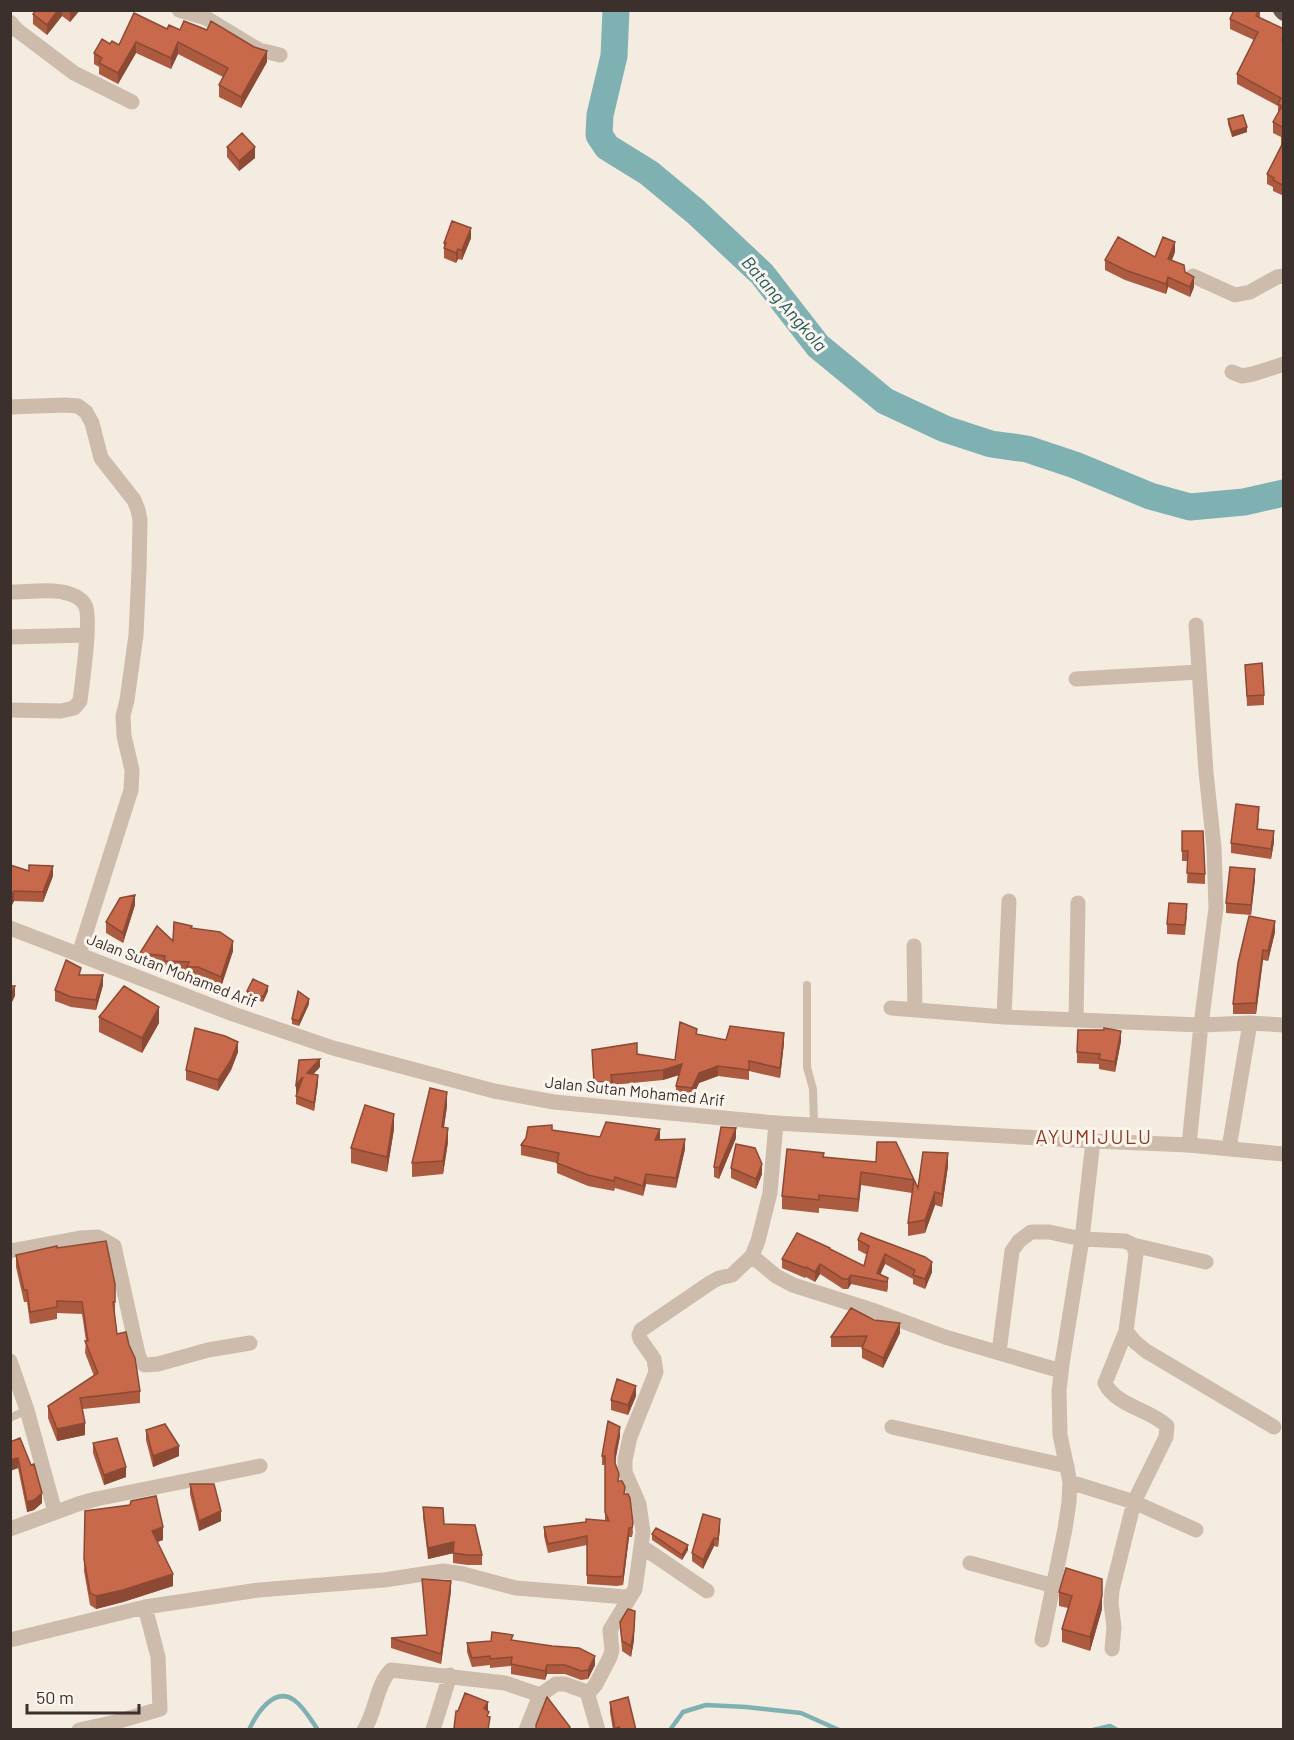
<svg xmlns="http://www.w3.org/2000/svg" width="1294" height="1740" font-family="Barlow,sans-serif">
<rect width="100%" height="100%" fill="#f4ebe1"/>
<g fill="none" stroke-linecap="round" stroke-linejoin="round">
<path stroke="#7fb0b2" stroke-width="4.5" d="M249 1730C256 1714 274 1686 294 1700 304 1707 311 1720 318 1730
M670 1730 683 1712 706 1705 746 1707 801 1713 839 1730
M1093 1730 1110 1726 1117 1730"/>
<path stroke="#7fb0b2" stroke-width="27" d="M616 10 614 56 600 115 599 135 607 147 649 173 696 212 762 274 818 346 885 401 945 429 991 444 1027 449 1075 465 1150 496 1190 507 1244 502 1284 493"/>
<path stroke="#cdbbac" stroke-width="8" d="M807 985V1067L813 1089 814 1125
M10 1418 27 1410"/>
<path stroke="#cdbbac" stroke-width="15" d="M179 10 206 18 259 50 280 55
M10 22 17 30 74 73 132 102
M1193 276 1235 295 1250 292 1277 277 1284 276
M1232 372 1242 376 1253 374 1284 364
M10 407 65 405 78 406 86 412 92 423 101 458 134 500 138 510 140 520 139 570 136 635 127 700 123 716 124 736 132 770 131 790 79 954
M10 592C28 592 54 588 70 594 76 596 82 599 85 605 92 617 82 683 80 701L74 708 61 711 10 710
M10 637 87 635
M1076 679 1199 672
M914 946 915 1010
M891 1008 1004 1017 1201 1025 1250 1023 1284 1025
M1004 1017 1009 901
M1076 1020 1078 903
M1189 1145 1201 1025 1216 908 1214 848 1206 772 1196 625
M1229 1148 1250 1023
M1133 1245 1206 1262
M10 1251 80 1238 98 1237 114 1246 138 1354 141 1362 145 1365 158 1364 208 1350 250 1343
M752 1256 776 1276 793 1285 875 1311 945 1337 1061 1371
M1126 1331 1135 1342 1146 1351 1274 1427
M999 1352 1012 1251 1019 1241 1031 1232H1049L1082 1239 1125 1241 1133 1245 1136 1254 1126 1331 1105 1383C1116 1406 1149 1409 1167 1426L1166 1437 1134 1502 1112 1590 1111 1603 1114 1627 1112 1649
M10 1361 27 1410 55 1512
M892 1427 1067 1466
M1070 1482 1134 1502 1196 1530
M10 1529 78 1504 96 1499 260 1466
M641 1546 707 1591
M970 1563 1054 1586
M10 1640 145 1607 259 1590 384 1580 443 1571 463 1574 516 1588 626 1597 631 1595
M1042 1640 1065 1529 1069 1502 1070 1482 1060 1435 1059 1391 1062 1364 1082 1239 1093 1141
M587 1692 592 1689 596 1684 610 1657 612 1650 610 1630 635 1589 643 1532 639 1504 625 1472V1460L630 1437 656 1372 654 1359 640 1339 639 1335 641 1330 710 1283 719 1278 732 1275 752 1256 758 1241 770 1193 776 1123
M587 1692 598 1730
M79 1730 116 1722 160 1709 158 1657 145 1607
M364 1730C376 1712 376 1685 391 1670L505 1683 540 1695
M433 1730 450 1675
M526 1730 540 1695 556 1684H565L587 1692"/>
<path stroke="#cdbbac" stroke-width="15" d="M10 928 233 1014 333 1048 494 1091 554 1102 776 1123 1093 1141 1189 1145 1284 1154"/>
<path stroke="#6c584f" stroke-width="16" d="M1281 10 1284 13"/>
</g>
<path fill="#ac5a40" d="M36 10H80L70 22 62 16 47 35 33 24V14Z
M1260 10V18L1284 29V196L1273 191V187L1267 184V174L1281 145V137L1273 133V122L1278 114V106L1237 84V74L1254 40 1230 29V19Z
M167 29 180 30 267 62 241 108 219 97V85L223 77 178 54 171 69 136 53 118 84 99 74V67L94 64V53L110 44 119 45Z
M1228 119 1247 132 1232 137 1228 124Z
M227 147 255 158 239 171 227 157Z
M471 238 462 260 458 259 456 263 444 258V243Z
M1175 252 1172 260 1185 272 1194 287 1190 297 1168 287 1166 294 1125 280 1105 270V260L1155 257Z
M1245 665 1264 695V705L1247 706Z
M1259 817 1258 829 1274 842 1271 859 1231 853V843Z
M1182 831 1205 874V884L1187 883 1188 861H1182Z
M10 865 29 871 53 876 43 902 14 901 12 905H10Z
M1255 879 1251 915 1226 913V903Z
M135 905 123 943 106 933V922Z
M1187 915 1185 935 1167 934V924Z
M1249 916 1275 932 1268 961 1263 960 1256 1014H1233V1004Z
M192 928 233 951 221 987 198 977H187V971L164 970V965L140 963V953L173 941Z
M81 975 103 985 96 1010 71 1007 55 1001V990Z
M247 991H268L263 1002 247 996Z
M309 1004 299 1026 292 1024V1019Z
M99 1017 159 1023 142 1053 99 1032Z
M697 1034 726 1040 784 1043 780 1078 749 1071V1080L718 1076 699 1083 692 1098 676 1095V1086L679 1075 663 1080 612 1085V1092H594L592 1050 637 1054 675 1060Z
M1121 1041 1115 1072 1099 1069V1064L1077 1063V1052Z
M238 1052 231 1070 218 1091 186 1080V1070Z
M320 1067 313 1074 318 1083 314 1111 296 1104V1096L297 1092 296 1093V1085Z
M447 1106 444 1127 448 1142 443 1174 412 1177V1163Z
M394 1129 387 1172 351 1163V1148Z
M552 1130 600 1137 659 1140 685 1149 676 1188 646 1184 643 1196 615 1188 614 1191 588 1186 557 1173V1163L521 1155V1145Z
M736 1138 719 1179 714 1177V1167Z
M896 1142 918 1188 948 1166 942 1207 935 1205 925 1233 908 1236V1223L912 1193 861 1185 858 1212 819 1208V1213L782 1209V1196L824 1157 876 1162Z
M731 1168 762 1174 756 1189 731 1178Z
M858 1240 932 1272 925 1289 913 1284V1279L885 1264 880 1274 888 1278V1288L887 1292 851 1284 848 1289H843L820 1274 815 1282 806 1277 805 1278 782 1268V1259L830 1249 864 1266 867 1255 858 1250Z
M57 1248 115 1284V1314H114L117 1334 140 1391V1403L83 1409 85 1435 57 1441 48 1418V1406L94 1376 85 1353 86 1341 82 1314 57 1313V1319L30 1324 27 1302H24L16 1267V1255Z
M900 1333 883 1368 862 1358V1347H831V1337Z
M636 1396 628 1415 611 1410V1400Z
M146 1430 179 1456 153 1467 146 1440Z
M620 1436 615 1463 619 1481 625 1494H628L633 1532 632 1537H629L623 1585 617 1586 587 1584V1545L548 1553 544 1536V1527L605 1521V1465H602V1456Z
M10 1442 42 1503 34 1510 27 1512 18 1468 10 1471Z
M93 1443 126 1477 104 1485 93 1453Z
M190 1484 221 1521 199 1531 190 1494Z
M423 1507 482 1555V1565H468L453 1563V1553L428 1559 423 1517Z
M85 1511 163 1540 157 1542 173 1586 123 1602 96 1609 90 1605 84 1571Z
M720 1527 718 1547 714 1546 703 1569 692 1561V1553Z
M652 1534 688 1550 682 1560 652 1540Z
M422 1579 451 1591 441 1664 391 1648V1638L427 1635Z
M1102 1579V1609L1090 1651 1062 1642V1629L1068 1608 1059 1606V1592Z
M620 1622 634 1640 631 1657 622 1651Z
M513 1640 595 1665 588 1679 581 1680 565 1674H547L545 1680 511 1674V1666L490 1668V1665L472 1667 467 1652V1643Z
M610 1702 636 1730H613L610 1712Z"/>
<path fill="#8c4a34" d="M58 10H62V16L47 35V25Z
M71 10H80L70 22V12Z
M136 42V53L118 84V73Z
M178 42V54L171 69V58Z
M267 51V62L241 108V97Z
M1247 127V132L1232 137V132Z
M255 147V158L239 171V161Z
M471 228V238L462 260V250Z
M1175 242V252L1168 269V259Z
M458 249V259L456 263V253Z
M1168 277V287L1166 294V284Z
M1194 277V287L1190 297V287Z
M1274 831V842L1271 859V849Z
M53 866V876L43 902V892Z
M1255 869V879L1251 915V905Z
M14 891V901L12 905V895Z
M135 895V905L123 943V933Z
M1275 921V932L1268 961V951Z
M233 941V951L221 987V977Z
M1263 950V960L1256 1014V1003Z
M103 975V985L96 1010V1000Z
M15 986V996L10 1006V996Z
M268 986V991L263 1002V997Z
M309 999V1004L299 1026V1021Z
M159 1007V1023L142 1053V1038Z
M1121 1031V1041L1115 1072V1062Z
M784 1033V1043L780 1078V1068Z
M238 1042V1052L231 1070 218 1091V1080Z
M320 1059V1067L307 1081V1073Z
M682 1064V1074L663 1080V1070Z
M718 1066V1076L699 1083 692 1098V1088L699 1073Z
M318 1075V1083L314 1111V1103Z
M303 1077V1085L296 1093V1085Z
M447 1092V1106L442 1140V1127Z
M394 1114V1129L387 1172V1157Z
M448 1128V1142L443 1174V1161Z
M736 1128V1138L719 1179V1168Z
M660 1129V1139L655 1150V1140Z
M685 1139V1149L676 1188V1178Z
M948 1153V1166L942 1207V1194Z
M762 1164V1174L756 1189V1179Z
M861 1172V1185L858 1212V1199Z
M646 1174V1184L643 1196V1186Z
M935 1192V1205L925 1233V1220Z
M885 1254V1264L878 1280 877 1273Z
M932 1262V1272L925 1289V1279Z
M820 1264V1274L815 1282V1272Z
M851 1275V1284L848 1289V1279Z
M900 1323V1333L883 1368V1358Z
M636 1386V1396L628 1415V1405Z
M85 1423V1435L57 1441V1429Z
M620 1427V1436L615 1460V1451Z
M179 1446V1456L153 1467V1456Z
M18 1458V1468L10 1471V1460Z
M126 1467V1477L104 1485V1475Z
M42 1493V1503L34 1510 27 1512V1502Z
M221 1511V1521L199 1531V1521Z
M720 1519V1527L718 1547V1539Z
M163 1527V1540L152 1544V1531Z
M629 1528V1537L623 1585V1576Z
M714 1538V1546L703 1569V1560Z
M454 1542V1553L428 1559V1548Z
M688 1545V1550L682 1560V1555Z
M173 1574V1586L123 1602 96 1609V1596Z
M451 1581V1591L441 1664V1654Z
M1102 1596V1609L1090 1651V1637Z
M635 1611 634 1640 631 1657V1646Z
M595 1656V1665L588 1679V1670Z
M547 1665V1674L545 1680V1671Z
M488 1702V1712L484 1708Z"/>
<path fill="#c8694b" stroke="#8c4a34" stroke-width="1.5" d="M36 10H58L47 25 33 14Z
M1234 10H1259L1256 16 1284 29V37L1282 40 1284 41V128L1273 122 1282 106 1278 104 1281 98 1237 74 1258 32 1230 19Z
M134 13 167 29 169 25 180 30 184 21 207 30 211 21 254 47 267 51 241 97 219 85 228 68 178 42 171 58 136 42 118 73 99 63 102 58 94 53 102 39 110 44 112 41 119 45Z
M1243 115 1247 127 1232 132 1228 119Z
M242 133 255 147 239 161 227 147Z
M1284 141V186L1273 180 1274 178 1267 174Z
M452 221 471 228 462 250 458 249 456 253 444 248 446 243H444Z
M1118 237 1155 257 1163 237 1175 242 1168 259 1184 265 1185 272 1194 277 1190 287 1168 277 1166 284 1125 270 1105 260Z
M1262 663 1264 695 1247 696 1245 665Z
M1236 804 1259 807 1257 829 1274 831 1271 849 1231 843Z
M1182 831H1203L1205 874 1187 873 1188 851H1182Z
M10 865 29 871V865L53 866 43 892 14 891 12 895H10Z
M1230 867 1255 869 1251 905 1226 903Z
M135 895 123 933 106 922 120 898Z
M1169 903 1187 904 1185 925 1167 924Z
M1249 916 1275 921 1268 951 1263 950 1256 1003 1233 1004 1238 963Z
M174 922 192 926 191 928 220 932 233 941 221 977 198 967H187L189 962 164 961 165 956 140 953 157 926 173 941Z
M66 960 81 968 79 975H103L96 1000 71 997 55 990Z
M253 979 268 986 263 997 247 991Z
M10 986H15L10 996Z
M124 986 159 1007 142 1038 99 1017Z
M298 991 309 999 299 1021 292 1019Z
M680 1022 697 1029 696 1034 726 1040 730 1026 784 1033 780 1068 749 1061V1070L718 1066 699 1073 692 1088 676 1086 682 1064 663 1070 611 1075 612 1082H594L592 1050 637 1043V1054L675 1060Z
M195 1028 225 1036 238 1042 231 1060 218 1080 186 1070Z
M1104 1028 1121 1031 1115 1062 1099 1059 1100 1054 1077 1052 1078 1030H1104Z
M320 1059 307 1073 318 1075 314 1103 296 1096 303 1077 296 1085 299 1060Z
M430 1088 447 1092 442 1127 448 1128 443 1161 412 1163Z
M365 1105 394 1114 387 1157 351 1148Z
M606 1122 660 1129 655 1140 685 1139 676 1178 646 1174 643 1186 615 1177 614 1181 588 1175 557 1163 559 1153 521 1145 526 1138 528 1127 552 1125V1130L600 1137Z
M721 1127 736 1128 719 1168 714 1167Z
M877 1142H896L918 1188 923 1152 948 1153 942 1194 935 1192 925 1220 908 1223 914 1180 861 1172 858 1199 819 1195V1200L782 1196 787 1149 824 1153 823 1157 876 1162Z
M736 1144 755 1148 762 1164 756 1179 731 1168Z
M797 1233 830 1248V1249L864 1266 869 1246 858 1240 861 1233 925 1257 932 1262 925 1279 913 1275 915 1270 885 1254 877 1273 888 1278 887 1282 851 1275 848 1279H843L820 1264 815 1272 806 1267 805 1268 782 1259Z
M106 1241 115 1284V1302H113L117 1334 126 1332 129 1345 135 1358 140 1391 80 1398 85 1423 57 1429 48 1406 98 1373 85 1341H88L82 1302 57 1301V1307L30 1312 27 1290H24L16 1255 57 1246V1248Z
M851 1308 874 1320 900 1323 883 1358 862 1348 867 1336 831 1337Z
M617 1379 636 1386 628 1405 611 1400Z
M608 1421 620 1427 615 1451V1463L619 1474 618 1481H622L625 1487 624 1494H628L630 1498 633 1523 632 1528H629L623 1576 617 1577 587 1575V1536L548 1544 544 1527 586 1522V1519L609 1521 605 1512V1456H602Z
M165 1424 179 1446 153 1456 146 1430Z
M20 1438 31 1465 34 1464 42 1493 34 1500 27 1502 18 1458 10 1460V1442Z
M117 1438 126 1467 104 1475 93 1443Z
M190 1484H214L221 1511 199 1521Z
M156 1496 163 1527 152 1531 173 1574 123 1590 96 1596 90 1593 84 1559 85 1511 130 1505 131 1501Z
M423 1507 443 1508 444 1524 475 1525 482 1555H468L453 1553 454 1542 428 1548Z
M703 1514 720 1519 718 1539 714 1538 703 1560 692 1553Z
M656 1528 688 1545 682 1555 652 1534Z
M1066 1568 1102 1579V1596L1090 1637 1062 1629 1072 1596 1059 1592Z
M422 1579 451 1581 441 1654 391 1638 427 1635Z
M628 1609 635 1611 634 1630 631 1646 622 1641 620 1622Z
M492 1632 513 1635 511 1640 552 1646 579 1648 595 1656 588 1670 581 1671 565 1665H547L545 1671 511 1664 512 1657 490 1659V1656L472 1658 467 1643 491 1641Z
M465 1693 488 1702 484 1708 489 1712 487 1716 490 1717 488 1730H457V1729L454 1728 456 1711H458Z
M547 1697 570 1727 568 1730 536 1729V1725Z
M628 1697 636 1730H620L619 1727 615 1729 610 1702Z"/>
<g text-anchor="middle" stroke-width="6" stroke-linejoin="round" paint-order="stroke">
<g font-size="16" fill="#3b302b" stroke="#fbf5ee">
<text transform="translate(172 970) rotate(21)" y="6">Jalan Sutan Mohamed Arif</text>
<text transform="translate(635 1091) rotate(6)" y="6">Jalan Sutan Mohamed Arif</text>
</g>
<g font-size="18" font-style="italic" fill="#1f5a5e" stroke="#fbf5ee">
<text transform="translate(784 304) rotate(49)" y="6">Batang Angkola</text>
</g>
<g font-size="20" letter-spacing="1.5" fill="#8c3b22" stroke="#fbf5ee">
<text x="1094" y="1144">AYUMIJULU</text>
</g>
</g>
<rect width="1294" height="1740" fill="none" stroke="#3b302b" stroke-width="24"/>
<path d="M27 1704v9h112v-9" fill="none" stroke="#3b302b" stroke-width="3"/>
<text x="36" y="1704" font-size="18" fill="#3b302b" stroke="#fbf5ee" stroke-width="4.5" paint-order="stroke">50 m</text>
</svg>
